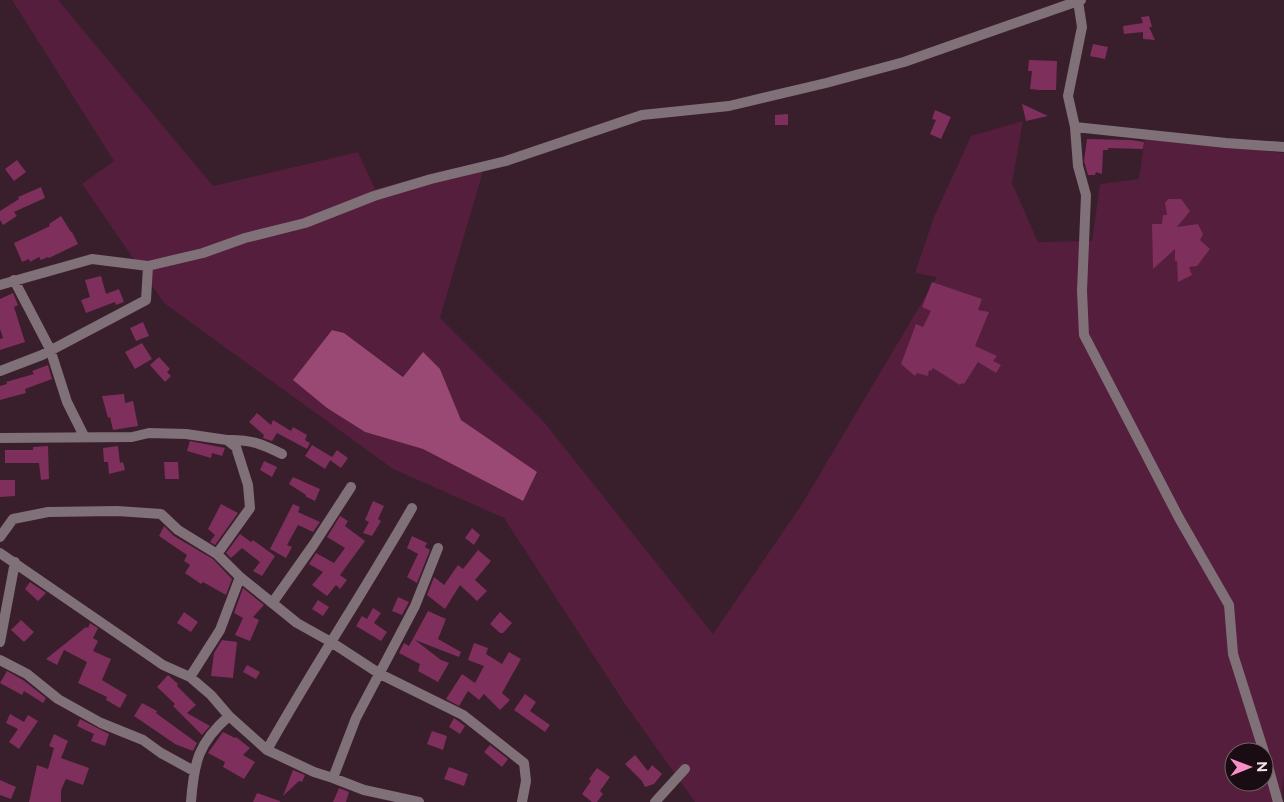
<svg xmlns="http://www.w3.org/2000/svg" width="1284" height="802" font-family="Raleway,sans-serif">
<rect width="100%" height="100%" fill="#391e2c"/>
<path fill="#541e3c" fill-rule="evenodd" d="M12 0H58L213 186 358 152 375 189 486 161 440 318 544 422 713 634 802 504 937 277 915 273 934 217 971 136 1023 121 1012 183 1038 242 1092 241 1100 184 1139 179 1145 138 1284 153V776L1281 802H695L625 704 504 518 393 469 164 303 82 184 114 161ZM332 330 344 333 404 377 440 369 461 420 537 473 523 501 423 449 365 432 327 408 294 380ZM1234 752H1264V782H1234Z"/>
<path fill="#9a4874" d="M332 330 344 333 403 377 423 352 440 369 461 420 537 472 523 501 423 449 365 432 327 408 293 380Z"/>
<path fill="#7e2f5b" d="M1149 16 1152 27H1149L1155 40 1143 39V32L1124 34 1123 26 1143 23 1141 17Z
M1093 44 1108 47 1105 59 1090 56Z
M1029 60 1057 61 1056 90H1039L1030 89 1032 71H1028Z
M1022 104 1033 109 1048 116 1026 121Z
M935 110 951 117 941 139 930 134 936 120 932 119Z
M788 114V125H775V115Z
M1087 139 1131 140 1144 142 1143 149 1108 148V150H1103L1102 174 1096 172 1095 175H1088L1084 161Z
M17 160 26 172 14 181 5 169Z
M41 187 45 198 14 212 17 216 3 225 0 220V211L19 199 18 197Z
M1168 199H1181L1190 211 1177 227 1198 224 1203 234 1200 240 1210 249 1197 266 1189 267 1192 275 1178 282 1177 261H1175V249L1153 269 1152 224H1162L1163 215H1167L1165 203Z
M61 216 71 232H72L78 244 49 258 48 257 41 260 39 257 30 262 29 259 22 262 14 243 50 226 49 224Z
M101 276 106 294 119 289 124 302 116 305 115 302 86 313 81 300 90 297 85 280Z
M932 282 982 299 978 310 989 312 975 346 997 356 993 361 1001 365 996 373 978 362 964 384 962 383 960 385 933 368 931 371 929 370 928 376 917 373 915 376 901 364 916 324 923 327 931 311 922 307Z
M13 293 18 305 14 307 25 342 0 350V339L3 338 0 329V299Z
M143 322 149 336 136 341 130 328Z
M142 343 152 359 135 369 125 352Z
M159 357 170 369 167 372 171 376 165 382 150 365Z
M48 365 52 379 25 389 26 393 0 400V386L7 384 6 382 34 374 32 371Z
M124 394 125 403 133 401 138 426 113 430 110 417 108 418 102 396Z
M257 413 271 425 273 420 291 431 293 427 307 435 305 440 310 443 307 449 277 433 272 441 263 438 264 435 249 422Z
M190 441 225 448 222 456 212 453 211 458 187 451Z
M312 445 332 457 325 469 305 456Z
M48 446 49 479 41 480 39 463H5V450H33V447Z
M118 446 120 463 123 462 125 470 109 474 108 462H104L103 448Z
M337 450 348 458 341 468 330 460Z
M264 461 277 467 272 477 260 470Z
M164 462H178L179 479H165Z
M293 477 320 489 315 501 305 496 306 495 289 484Z
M0 480H15V496L0 497Z
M373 501 384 506 378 519 381 521 372 536 363 533 369 522 365 520Z
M221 504 238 513 215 545 210 542 215 535 208 529Z
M293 504 300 507 298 512 320 522 313 532 298 525 287 545 292 547 286 558 270 549Z
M340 516 348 521 345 526 365 541 340 575 347 580 340 589 336 585 327 596 312 585 323 572 309 564 316 553 334 563 345 548 327 537Z
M164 526 174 536 213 559 232 579 226 595 203 582 201 584 185 573 190 565 184 561 187 555 159 536Z
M472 528 480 535 474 545 465 538Z
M240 534 251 542 253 540 275 556 262 576 253 571 260 562 242 548 231 558 226 553Z
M412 536 427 543 425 547 430 550 417 583 407 577 418 554 407 548Z
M478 550 491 561 475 580 487 591 477 601 460 585 445 609 427 595 434 577 444 585 458 565 463 569Z
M30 582 46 593 38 601 25 589Z
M243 588 264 605 253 617 259 620 250 641 235 635 243 618 234 613Z
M398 597 409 602 402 615 392 611Z
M318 600 329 607 323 616 312 609Z
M373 608 381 613 374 623 387 632 381 641 356 626 362 616 367 619Z
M428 611 446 619 438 639 461 652 459 657 415 640 441 660 449 663 438 682 418 671 420 664 399 653 404 643 409 646Z
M184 612 198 622 191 632 177 623Z
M500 612 512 623 503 633H500L490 624Z
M21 620 34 632 24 642 11 630Z
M90 623 98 628 93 638 98 641 93 651 111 659 102 680 127 695 120 708 106 700 107 697 78 683 87 662 64 650 57 665 46 659 86 627 88 628Z
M222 640 237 642 233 678 211 676 214 653Z
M474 643 488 648 486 654 502 664 509 652 521 659 502 693 510 700 500 710 484 694 479 700 468 691 459 706 446 699 462 674 475 683 484 666 468 660Z
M247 665 260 672 256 679 243 672Z
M7 671 23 680 46 698 43 703 24 691 22 695 0 683Z
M168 675 178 684 177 686 196 705 187 713 210 726 202 735 173 706 175 704 157 687Z
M525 694 536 702 530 711 550 725 545 732 514 710Z
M142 703 157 711 156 713 197 743 193 751 175 744 134 716Z
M10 714 24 722 28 715 38 721 19 749 9 742 18 729 6 723Z
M454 718 465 726 460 734 449 727Z
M80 719 109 734 105 746 91 741 94 734 77 726Z
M432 731 447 736 443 750 427 744Z
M223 732 235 738 236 737 250 748 243 755 255 762 244 779 223 767 225 762 208 753Z
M54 734 68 741 61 758 89 768 83 785 66 779 61 790V802H29L37 765 48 769 54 748 49 746Z
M490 745 508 759 502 767 484 752Z
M635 755 648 771 652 765 662 774 654 784 645 787 642 781 625 764Z
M449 767 468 774 464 786 444 779Z
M597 768 610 777 600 791 603 794 597 802H592L582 794 591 781 589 779Z
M293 770 305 775 302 782 299 781 283 796Z
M0 780 16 787 11 799 0 795Z
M339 788 349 792 346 802H333Z
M257 793 280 801V802H253Z"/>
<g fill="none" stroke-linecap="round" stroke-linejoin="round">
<path stroke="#807077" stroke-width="10" d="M1078 1 1082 27 1068 96 1075 127 1078 166 1086 195 1082 291 1084 335 1179 518 1229 605 1233 654 1264 752
M1075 127 1226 143 1284 147
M14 280 50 349 67 402 84 436
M0 285 92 259 148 266 203 253 245 238 305 223 374 196 431 179 506 161 642 115 729 106 826 83 904 62 1081 0
M0 371 42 355 146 300 148 266
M0 438 132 437 149 433 186 434 227 440 236 447 248 485 250 508 217 554
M227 440C250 439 262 444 282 454
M0 537 13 519 48 512 117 511 161 514 178 530 217 554 240 577 297 623 331 642 380 674 463 715 524 763 526 781 522 802
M0 553 163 665 190 677 211 695 229 716 267 750 314 772 333 778 364 790 419 802
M273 602 314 544 351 487
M0 642 15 562
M0 660 27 674 58 699 101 723 143 740 161 753 194 771
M190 677 220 630 240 577
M267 750C313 668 365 590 412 508
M1264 752 1278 802
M333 778 356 718 415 606 438 548
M191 802C194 762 198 743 229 716
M655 802 685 769"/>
</g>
<g transform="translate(1249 767) rotate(89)"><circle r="24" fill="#190c13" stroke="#706168"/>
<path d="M0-4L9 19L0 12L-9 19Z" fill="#fa8fc7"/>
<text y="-8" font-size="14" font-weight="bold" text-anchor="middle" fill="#f3e0e8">N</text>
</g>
</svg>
